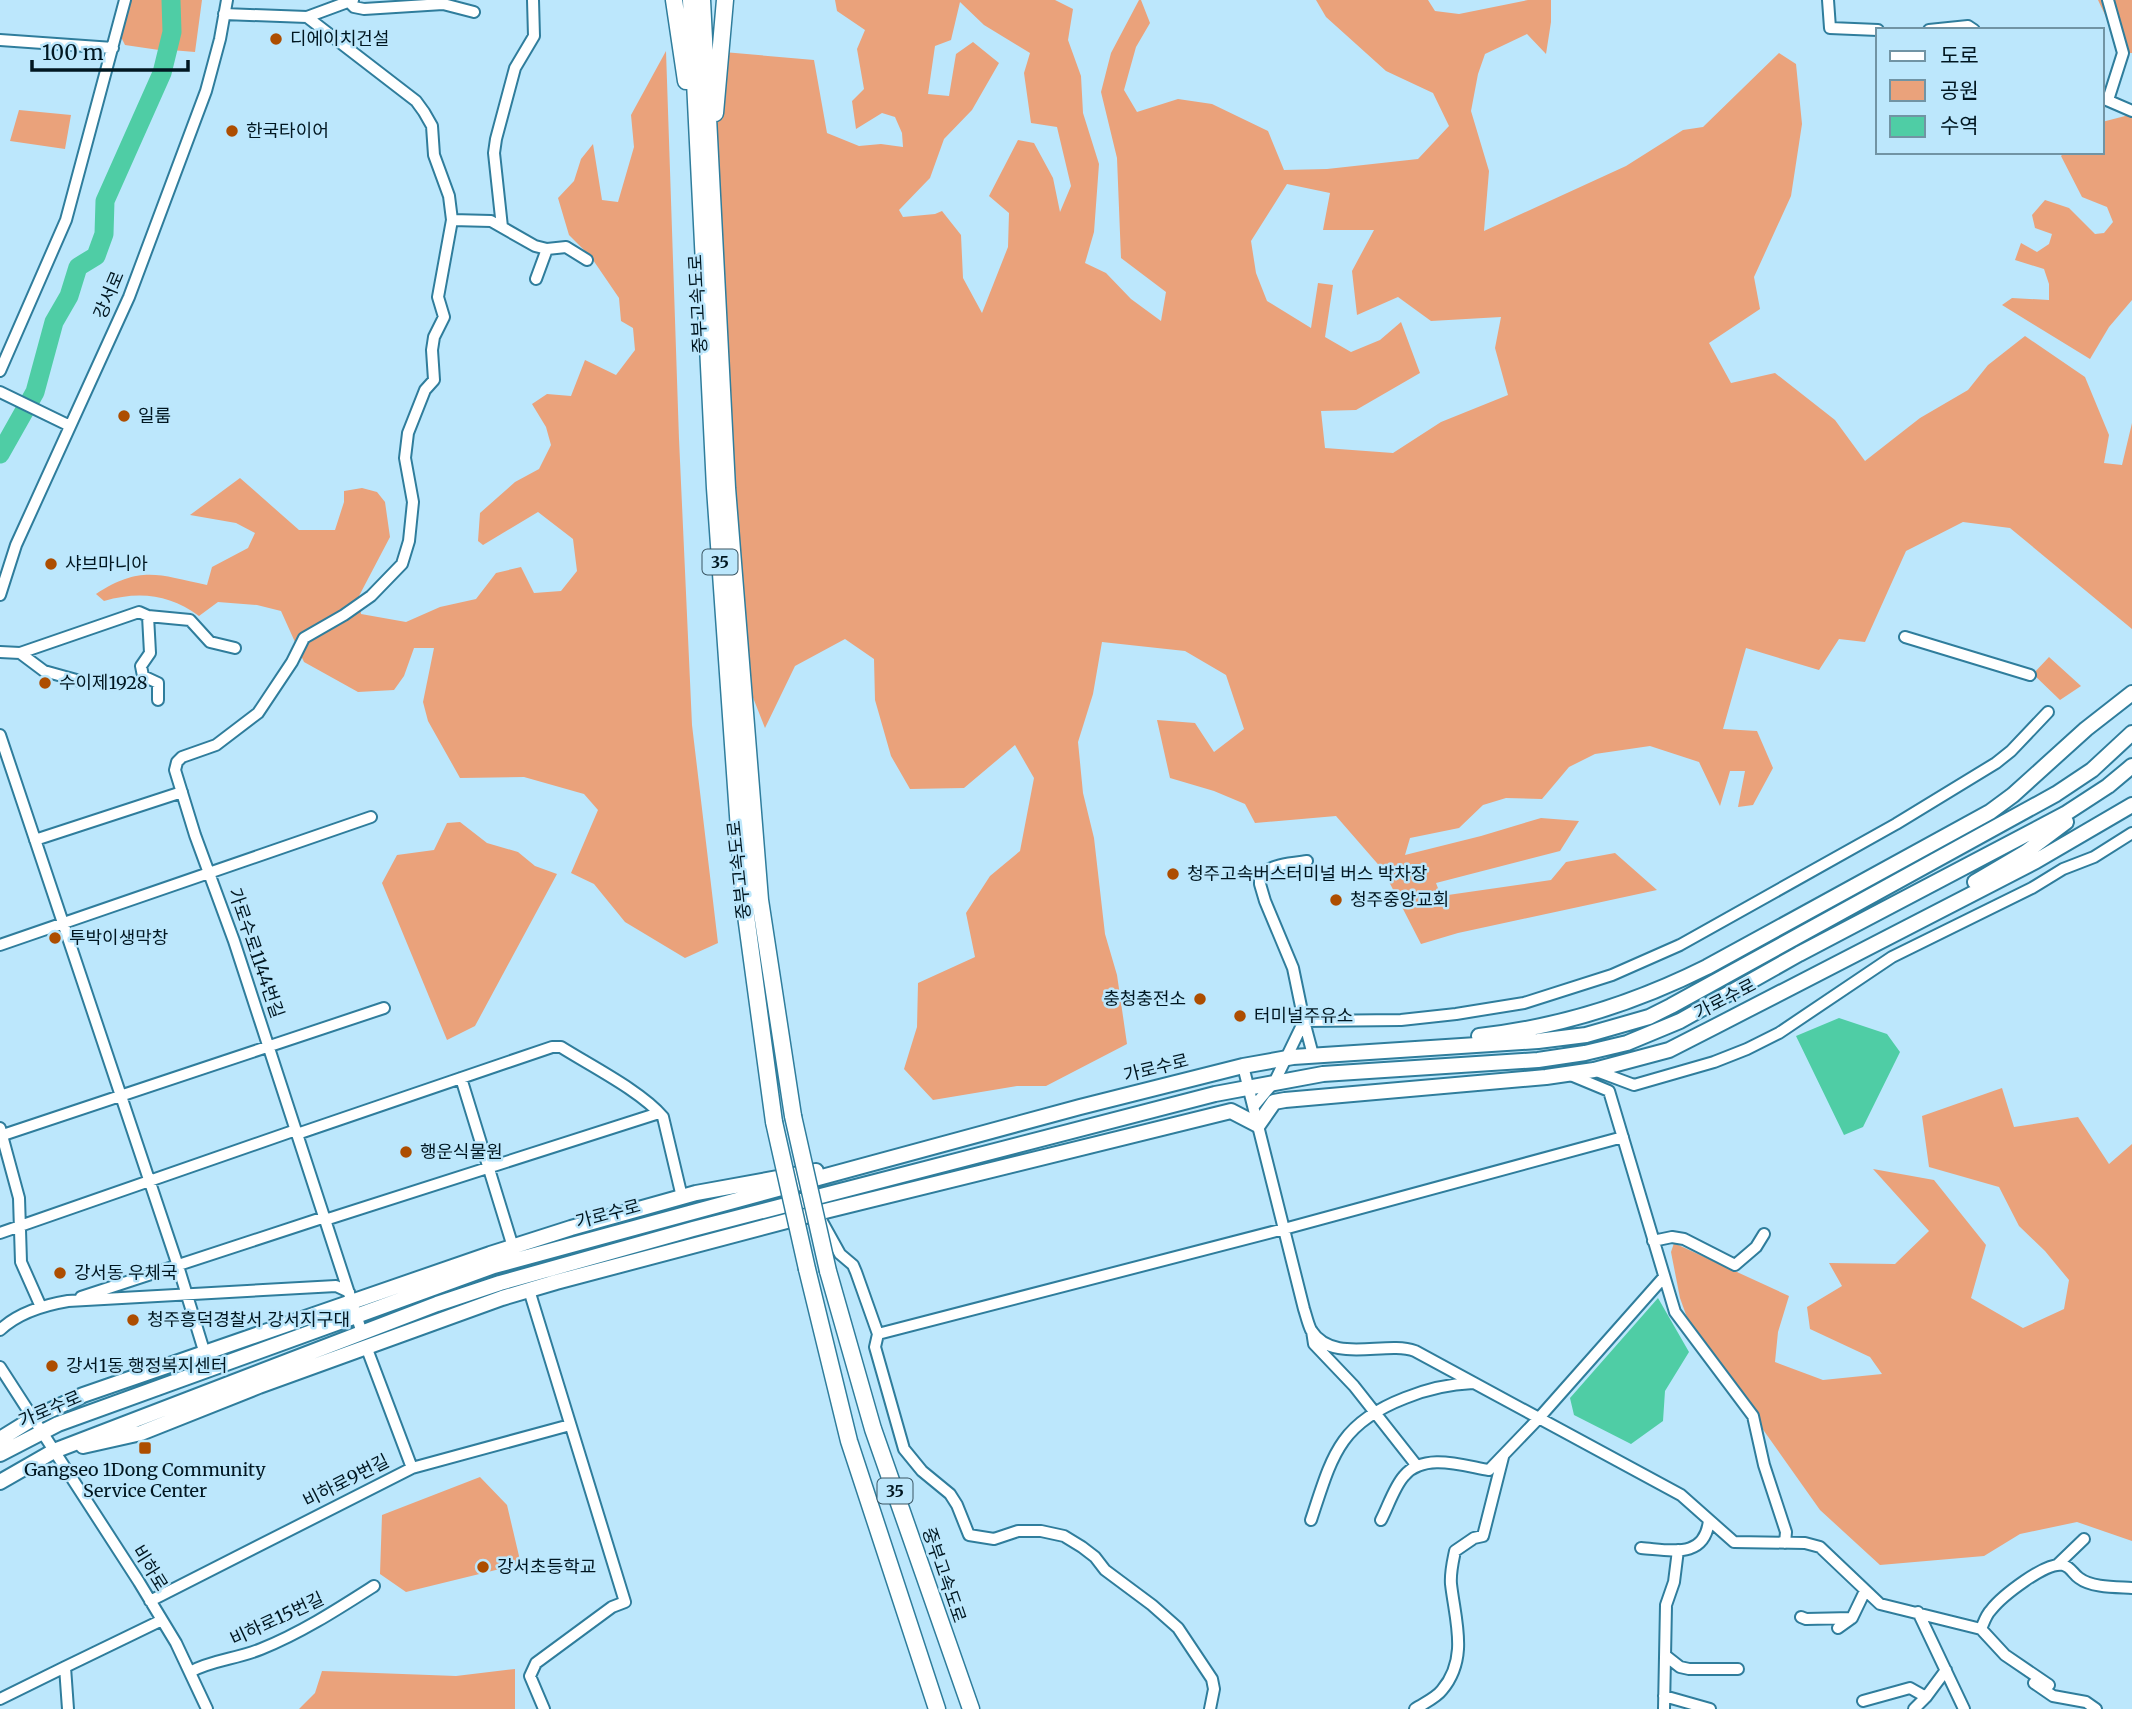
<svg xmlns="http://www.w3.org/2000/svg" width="2132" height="1709" font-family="Merriweather,'Noto Sans KR',serif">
<rect width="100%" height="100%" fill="#bce7fc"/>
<path fill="#eaa27b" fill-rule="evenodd" d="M130 0H164L166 20 159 50 125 45 121 37Z
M174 0H202L195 52 171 50 176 29Z
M835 0H1055L1073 9 1068 40 1081 76 1083 113 1099 164 1094 232 1085 263 1106 273 1131 299 1161 321 1166 292 1121 258 1117 158 1101 92 1111 53 1139 0H1141L1150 23 1136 47 1124 90 1137 112 1178 99 1212 104 1268 131 1284 170 1327 169 1418 159 1449 126 1433 93 1386 71 1326 17 1316 0H1428L1435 11 1459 14 1528 0H1551V22L1546 54 1527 34 1485 54 1478 74 1471 111 1489 171 1484 231 1626 166 1683 130 1703 127 1779 53 1796 64 1802 124 1791 196 1754 277 1760 309 1709 343 1731 383 1775 373 1835 420 1865 461 1920 418 1968 390 1988 365 2025 336 2085 377 2109 435 2104 463 2122 465 2132 423V629L2010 528 1963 522 1906 551 1865 642 1839 639 1819 670 1746 648 1723 729 1757 731 1773 768 1753 805 1738 807 1745 771H1730L1720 806 1699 762 1650 746 1595 754 1569 767 1542 799 1506 798 1483 805 1459 828 1410 838 1405 855 1481 836 1541 818 1579 821 1560 851 1436 883 1441 896 1551 880 1566 862 1615 853 1657 890 1458 933 1421 944 1383 870 1336 816 1255 823 1245 804 1214 791 1170 778 1157 720 1195 723 1214 752 1244 729 1226 675 1185 651 1102 642 1093 694 1078 742 1083 793 1094 838 1105 934 1117 975 1127 1044 1046 1086H1017L933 1100 904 1069 917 1027 918 983 975 957 966 913 990 876 1020 851 1034 778 1015 745 964 788 910 789 891 756 875 700 874 659 845 639 795 666 765 728 752 695 730 433 712 51 814 60 827 133 859 146 881 144 903 147 902 133 895 117 882 113 856 129 852 101 864 89 857 49 865 30 837 11ZM960 2 984 25 1030 53 1024 73 1031 123 1057 127 1071 186 1060 212 1053 178 1034 143 1018 140 989 196 1009 213 1008 247 982 313 963 278 961 235 942 211 935 214 903 217 899 210 930 178 944 139 972 110 999 63 973 42 956 54 949 96 928 94 935 46 951 40ZM1287 184 1330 193 1323 230H1374L1352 271 1357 315 1398 297 1431 321 1501 317 1495 348 1508 395 1441 422 1393 453 1325 448 1321 411 1356 410 1420 373 1401 322 1380 340 1351 352 1325 337 1333 285 1318 283 1311 328 1267 301 1256 273 1251 241Z
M2098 0H2132V53H2123Z
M666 51 679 439 692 725 718 943 685 958 625 922 594 884 571 873 598 810 584 794 524 777 460 778 428 721 423 702 434 648H414L404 676 394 690 358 692 304 662 281 611 257 605 218 602 199 616C169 594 139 591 104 601L96 594C141 565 158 575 207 585L212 567 248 548 255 533 236 523 190 515 240 478 299 530H335L344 502V491L362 488 377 492 385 502 390 537 359 596 361 614 406 622 440 607 476 599 496 573 521 567 534 593 561 591 577 571 573 539 538 512 483 545 478 541 480 513 515 482 539 469 551 445 546 427 532 404 547 394 571 396 585 360 616 375 635 350 633 328 621 321 619 298 591 257 569 235 558 198 574 181 581 159 593 144 602 200 618 202 634 147 631 115Z
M19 110 71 115 65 149 10 141Z
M2129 115 2132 116V300L2109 327 2090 359 2002 305 2012 298 2049 300V284L2044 269 2015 260 2021 243 2037 252 2049 244 2052 234 2035 228 2032 215 2045 200 2069 208 2095 234 2104 233 2113 222 2107 207 2082 197 2061 156 2065 152H2102V122Z
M2049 657 2081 686 2060 700 2033 674Z
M460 822 487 843 518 852 535 866 557 874 475 1026 447 1040 382 883 397 855 434 850 447 823Z
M2002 1088 2014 1127 2078 1117 2109 1164 2132 1144V1541L2077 1522 2020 1534 1984 1556 1880 1565 1820 1510 1747 1407 1695 1340 1680 1298 1671 1252 1674 1243 1789 1296 1778 1332 1775 1362 1823 1380 1882 1374 1870 1357 1810 1329 1807 1307 1842 1286 1829 1263 1895 1264 1929 1231 1873 1169 1934 1180 1986 1245 1971 1298 2023 1328 2064 1309 2069 1280 2045 1251 2019 1226 1999 1187 1929 1167 1922 1116Z
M480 1477 507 1505 519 1556 516 1565 406 1592 380 1574 382 1515Z
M515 1669V1709H299L315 1693 322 1671 456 1676Z"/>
<path fill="#4fcda5" d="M1839 1018 1887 1034 1900 1052 1863 1127 1844 1135 1796 1036Z
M1658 1298 1689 1352 1665 1391 1663 1421 1631 1444 1574 1415 1570 1398Z"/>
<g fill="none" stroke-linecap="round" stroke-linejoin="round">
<path stroke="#4fcda5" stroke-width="19" d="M0 454 35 392 54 322 69 296 78 267 96 256 104 234 105 201 162 73 172 32 171 0"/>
<g stroke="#2f7d9c" stroke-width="14">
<path id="minor" d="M1828 0 1830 28 1878 30
M2108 0 2123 53 2108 100
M349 2 354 7 364 9 443 4 474 12
M224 14 307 17 416 101 424 112 432 126 434 155 449 196 452 220 438 297 444 317 434 337 432 350 434 380 425 390 408 433 405 458 413 502 409 541 402 564 371 596 344 615 304 638 292 662 258 713 216 745 182 757 177 762 175 770 195 835 234 941 362 1333
M307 17 353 0
M1929 30 1968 26 1974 30
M0 40 113 48
M2102 98 2132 111
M452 220 491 221 535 246 547 249 566 247 587 260
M502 227 494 153 496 139 515 68 534 36 533 0
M536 279 547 249
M0 371 66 220 125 0
M0 392 70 426
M0 595 16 545 129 297 206 91 220 39 227 0
M148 616 150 653 141 666 143 676 158 683V700
M1905 637 2030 675
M0 652 20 653 139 612 148 616 190 620 210 642 235 648
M20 653 44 671 80 681
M0 735 178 1266 205 1354
M35 840 182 792
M0 945 371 817
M1313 1055 1304 1021 1401 1020 1456 1014 1524 1003 1612 975 1680 945 1896 824 1996 763 2011 751 2048 712
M1243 1066 1304 1309C1306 1315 1308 1324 1311 1330 1333 1365 1385 1340 1415 1351L1681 1495 1734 1542 1805 1543 1820 1547 1880 1604 1981 1629 2005 1655 2049 1685
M1594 1070 1634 1085 1714 1062 1747 1049 1779 1033 1892 957 2032 888 2063 869 2094 857 2132 833
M1568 1074 1609 1091 1675 1312 1753 1416 1764 1465 1786 1532 1785 1543
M461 1078 513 1247
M1254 1106 1275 1081 1304 1021 1293 968 1265 901 1260 884V875C1273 864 1291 863 1307 861
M0 1128 19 1198 21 1262 41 1307
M297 1134 552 1047H561C591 1066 641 1091 663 1117L682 1197
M0 1136 384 1008
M820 1218 840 1254 853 1265 856 1272 878 1334 875 1347 904 1449 922 1471 950 1494 957 1505 969 1535 994 1539 1018 1531H1041L1064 1536 1082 1547 1095 1557 1105 1570 1152 1605 1178 1628 1212 1679 1214 1689 1210 1709
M325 1220 659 1113
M0 1233 296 1130
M1653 1241 1672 1237 1684 1239 1735 1265 1756 1247 1764 1234
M529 1290 625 1602 612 1607 536 1663 530 1676 544 1709
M81 1297 325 1217
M0 1330C19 1312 44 1305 68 1301L336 1286 349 1292
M1312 1331 1314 1344 1354 1386 1417 1466
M878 1334 1284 1229 1623 1137
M367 1349 412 1468
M0 1367 139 1582 176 1643 207 1709
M1311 1520C1332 1457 1338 1424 1405 1398 1427 1389 1449 1384 1473 1383
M1381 1520C1388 1507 1394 1487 1404 1476 1424 1452 1464 1466 1489 1470L1539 1418 1664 1277
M1641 1548C1670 1550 1705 1560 1709 1520
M2057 1565 2084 1539
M150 1601 412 1468 570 1425
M1918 1612 1964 1709
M1801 1617 1806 1619 1852 1618
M1838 1628 1852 1618 1865 1591
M1981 1629C1984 1622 1986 1615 1991 1610 2001 1597 2046 1561 2063 1565 2071 1567 2073 1574 2079 1578 2092 1588 2117 1587 2132 1588
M1666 1656 1680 1667 1689 1669H1738
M190 1672C211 1660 237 1659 261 1649 301 1633 338 1609 374 1586
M2034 1683 2053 1696 2086 1702 2096 1709
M1664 1696 1710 1709
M0 1699 65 1667
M1863 1701 1910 1688 1926 1697
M68 1709 65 1667 162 1620
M1415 1709C1424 1703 1436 1698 1442 1690 1469 1658 1455 1620 1451 1584 1450 1573 1453 1561 1455 1551L1474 1538 1483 1536 1503 1457
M1664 1709 1666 1605 1674 1582 1678 1550
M1914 1709 1926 1697 1946 1670"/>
</g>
<g stroke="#2f7d9c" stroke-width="18">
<path id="major" d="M1975 882 2026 852 2066 822
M1479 1036C1560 1027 1635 1003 1707 967L1990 812 2013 795 2086 729 2132 693
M0 1439 34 1418 83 1395 490 1254 571 1228 696 1193 816 1171
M83 1446 141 1433 259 1386 502 1298 556 1282 817 1213 1231 1111 1258 1125 1274 1102 1285 1100 1546 1077 1594 1070 1669 1050 1716 1026 2036 861 2132 805
M0 1454 58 1424 494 1266 1080 1107 1243 1066 1293 1057 1538 1041 1586 1035 1649 1017 1671 1006 2056 794 2092 770 2132 733
M0 1482 54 1451 437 1304 500 1283 693 1229 1215 1094 1323 1074 1538 1060 1585 1053 1627 1043 1680 1021 1799 954 2065 814 2108 786 2132 766"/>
</g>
<g stroke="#2f7d9c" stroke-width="19">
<path id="highway" d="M674 0 686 81
M691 0 715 488 744 901 774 1122
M702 0 727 488 760 900 793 1116
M715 113 725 0
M807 1269 849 1441 937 1709
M828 1271 873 1429 971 1709"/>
</g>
<use href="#minor" stroke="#fff" stroke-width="10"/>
<use href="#major" stroke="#fff" stroke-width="14"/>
<use href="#highway" stroke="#fff" stroke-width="16"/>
<g stroke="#2f7d9c" stroke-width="19" stroke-linecap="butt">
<path id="highway-bridge" d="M793 1116 828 1271
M774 1122 807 1269"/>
</g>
<use href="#highway-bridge" stroke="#fff" stroke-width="16"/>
</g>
<g fill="#ad4d00" stroke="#bce7fc" stroke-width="2.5">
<circle cx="276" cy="39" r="7"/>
<circle cx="232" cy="131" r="7"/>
<circle cx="124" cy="416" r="7"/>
<circle cx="51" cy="564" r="7"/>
<circle cx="45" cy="683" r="7"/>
<circle cx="1173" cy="874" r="7"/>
<circle cx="1336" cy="900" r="7"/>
<circle cx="55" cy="938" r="7"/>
<circle cx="1200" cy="999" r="7"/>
<circle cx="1240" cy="1016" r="7"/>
<circle cx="406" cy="1152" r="7"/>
<circle cx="60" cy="1273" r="7"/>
<circle cx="133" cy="1320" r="7"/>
<circle cx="52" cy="1366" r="7"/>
<rect x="138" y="1441" width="14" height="14" rx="3.5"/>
<circle cx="483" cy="1567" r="7"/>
</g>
<g text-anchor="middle" stroke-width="5" stroke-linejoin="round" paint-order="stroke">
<g fill="#bce7fc" stroke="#395563" stroke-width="2">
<rect x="702.5" y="549.5" width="35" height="25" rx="5"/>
<rect x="877.5" y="1478.5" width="35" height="25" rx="5"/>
</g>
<g font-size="16" font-weight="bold" fill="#011721">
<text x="720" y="568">35</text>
<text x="895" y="1497">35</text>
</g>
<g font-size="18" fill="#011721" stroke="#bce7fc" text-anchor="start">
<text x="290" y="45">디에이치건설</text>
<text x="246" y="137">한국타이어</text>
<text x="138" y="422">일룸</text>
<text x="65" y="570">샤브마니아</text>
<text x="59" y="689">수이제1928</text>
<text x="1187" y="880">청주고속버스터미널 버스 박차장</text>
<text x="1350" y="906">청주중앙교회</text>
<text x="69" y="944">투박이생막창</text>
<text x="1186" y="1005" text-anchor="end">충청충전소</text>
<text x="1254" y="1022">터미널주유소</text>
<text x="420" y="1158">행운식물원</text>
<text x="74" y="1279">강서동 우체국</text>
<text x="147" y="1326">청주흥덕경찰서 강서지구대</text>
<text x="66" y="1372">강서1동 행정복지센터</text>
<text x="145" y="1476" text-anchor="middle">Gangseo 1Dong Community<tspan x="145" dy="21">Service Center</tspan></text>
<text x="497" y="1573">강서초등학교</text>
</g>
<g font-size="18" fill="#011721" stroke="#bce7fc">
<text transform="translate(109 295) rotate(-67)" y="6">강서로</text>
<text transform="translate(698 304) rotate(-93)" y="6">중부고속도로</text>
<text transform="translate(739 870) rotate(-96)" y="6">중부고속도로</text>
<text transform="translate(256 953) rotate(71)" y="6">가로수로1144번길</text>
<text transform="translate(1725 999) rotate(-27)" y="6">가로수로</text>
<text transform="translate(1156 1068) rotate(-14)" y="6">가로수로</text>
<text transform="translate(608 1214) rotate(-15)" y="6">가로수로</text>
<text transform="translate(50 1409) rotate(-23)" y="6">가로수로</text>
<text transform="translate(346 1481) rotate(-27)" y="6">비하로9번길</text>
<text transform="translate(150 1568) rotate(58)" y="6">비하로</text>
<text transform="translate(944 1575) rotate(71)" y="6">중부고속도로</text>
<text transform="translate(277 1619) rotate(-25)" y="6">비하로15번길</text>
</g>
</g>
<rect x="1876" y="28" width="228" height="126" fill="#bce7fc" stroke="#7194a4" stroke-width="2"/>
<rect x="1890" y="51" width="35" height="10" fill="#ffffff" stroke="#7194a4" stroke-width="2"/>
<text x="1940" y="63" font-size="21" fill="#011721">도로</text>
<rect x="1890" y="80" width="35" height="21" fill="#eaa27b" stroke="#7194a4" stroke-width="2"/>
<text x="1940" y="98" font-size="21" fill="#011721">공원</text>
<rect x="1890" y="116" width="35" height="21" fill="#4fcda5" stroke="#7194a4" stroke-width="2"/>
<text x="1940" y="133" font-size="21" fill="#011721">수역</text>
<path d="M32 60v10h156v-10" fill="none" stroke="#011721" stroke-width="3.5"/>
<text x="42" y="60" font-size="21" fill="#011721" stroke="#bce7fc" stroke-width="5" paint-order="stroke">100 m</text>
</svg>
